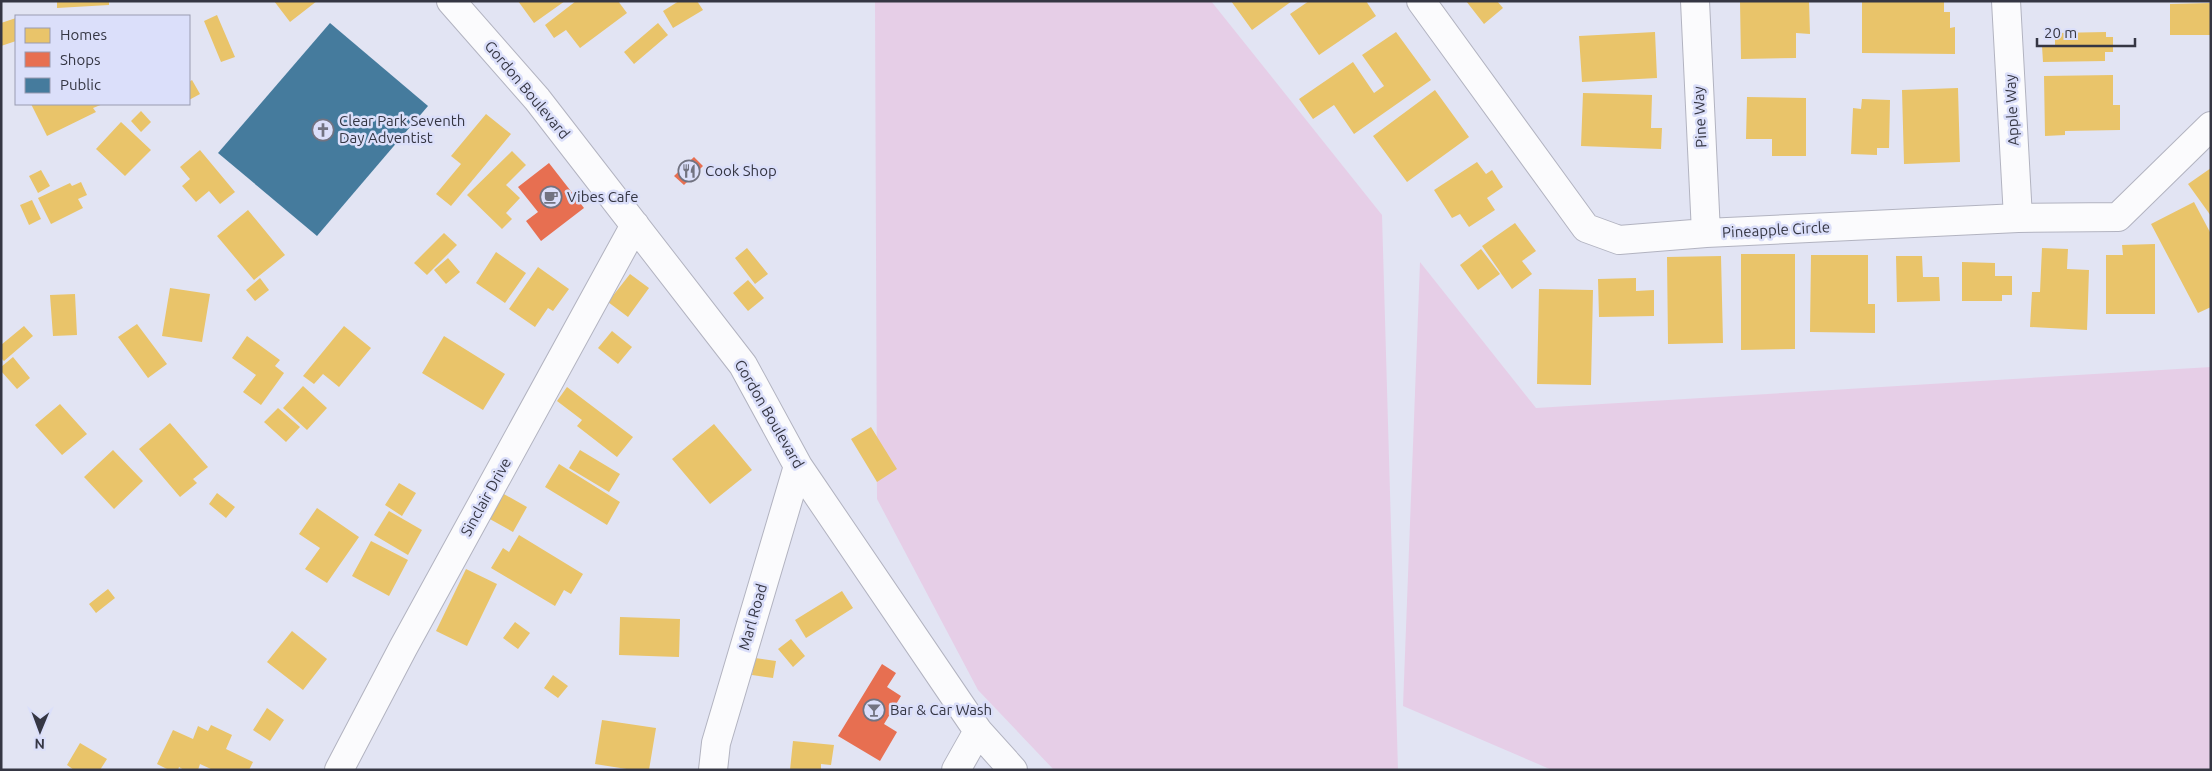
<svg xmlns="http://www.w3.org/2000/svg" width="2212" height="771" font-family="Ubuntu,sans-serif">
<rect width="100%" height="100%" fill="#e2e4f3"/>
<path fill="#e6cee7" d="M875 1H1211L1382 215 1398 770H1054L978 690 877 499Z
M1420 262 1536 408 2211 367V770H1552L1403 706Z"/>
<path fill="#e9c46a" d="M57 1H109V5L57 8Z
M274 1H317L290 22Z
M518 1H565L534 23Z
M576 1H618L627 13 580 48 566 30 554 38 545 25Z
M679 1H697L703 10 673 28 663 11Z
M1231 1H1292L1252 30Z
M1309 1H1366L1376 16 1319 55 1290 14Z
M1466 1H1497L1503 8 1484 24Z
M1809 1 1810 34 1796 33V58L1741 59 1740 2Z
M1862 1H1944V12H1950V28L1955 27V54L1862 53Z
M2210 3V35H2170V4Z
M217 15 235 57 221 62 204 21Z
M16 18V41L1 46V23Z
M658 23 668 35 634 64 624 52Z
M1396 32 1431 80 1354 134 1334 105 1313 119 1299 99 1353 62 1374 93 1384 86 1362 55Z
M1655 32 1657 78 1582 82 1579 36Z
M2106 32V37H2113V52H2105V61L2043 62 2042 46H2055V33Z
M2113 75V105H2120V130L2065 131V135L2045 136 2044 76Z
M192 80 200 94 189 100V82Z
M1958 88 1960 162 1904 164 1902 90Z
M1435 90 1469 137 1407 182 1373 136Z
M1583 93 1652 95 1651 128H1662L1661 149 1581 146Z
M1747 97 1806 98V156H1772V139H1746Z
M1862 99 1890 100 1889 148H1877V155L1851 154 1853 108 1861 109Z
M31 104H103L93 108 96 112 47 136Z
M141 111 151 122 141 132 131 121Z
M486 114 511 134 451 206 436 194 461 164 451 156Z
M121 122 151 150 125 176 96 149Z
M200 150 235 192 220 204 209 191 196 202 182 186 190 179 180 167Z
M512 151 526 165 506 185 520 198 506 213 512 219 502 229 467 195Z
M1477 162 1486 174 1492 170 1503 187 1487 198 1495 210 1469 227 1460 214 1452 218 1434 190Z
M2211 168V216L2188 184Z
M41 170 50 186 38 193 29 176Z
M81 182 87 195 78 199 83 208 51 224 38 198 70 183 72 186Z
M32 200 41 219 29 225 20 205Z
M2194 202 2211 234V307L2198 313 2151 224Z
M248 210 285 255 254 280 217 236Z
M1515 223 1536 251 1522 261 1532 274 1512 289 1482 246Z
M444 233 457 245 427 275 414 263Z
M2155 244V314H2106V255H2123L2122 245Z
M747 248 768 274 755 284 735 258Z
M2042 248 2068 249 2067 269 2089 270 2087 330 2030 327 2032 292H2040Z
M1481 249 1500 274 1478 290 1460 265Z
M496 252 526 273 505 303 476 283Z
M1741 254H1795V349L1741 350Z
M1811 255H1868V304H1875V333L1810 332Z
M1721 256 1723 343 1668 344 1667 257Z
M1896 256H1922L1923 277H1939L1940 301 1897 302Z
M448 258 460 272 446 284 434 270Z
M1962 262 1995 263V276H2012V295H2002V301H1962Z
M538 267 569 289 553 311 548 308 535 327 509 309Z
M630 274 649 288 628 317 608 302Z
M260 278 269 290 255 301 246 290Z
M1636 278V291L1654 290V316L1599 317 1598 279Z
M748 280 764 298 748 311 733 293Z
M170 288 210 294 202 342 162 336Z
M1539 289 1593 290 1591 385 1537 384Z
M75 294 77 335 53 336 50 295Z
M137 324 167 364 148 378 118 337Z
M24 326 33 336 4 361 1 358V345Z
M344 326 371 348 339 387 323 374 314 384 303 376Z
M612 331 632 347 618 364 598 348Z
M247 336 280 360 275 366 284 373 261 405 243 392 256 375 232 358Z
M444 336 505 374 483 410 422 373Z
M13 357 30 378 17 389 1 371V367Z
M303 386 327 408 307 430 283 408Z
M567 387 633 437 617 457 577 426 582 420 557 401Z
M60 404 87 434 62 455 35 425Z
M278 408 300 427 286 442 264 422Z
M170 423 208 467 193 479 197 483 180 497 139 449Z
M714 424 752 470 710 504 672 459Z
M871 427 897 469 877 482 851 439Z
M113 450 143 481 114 509 84 477Z
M580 450 620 474 609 492 569 468Z
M559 464 620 502 607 525 545 487Z
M399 483 416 493 402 516 385 505Z
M217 493 235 507 226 518 209 504Z
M502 493 527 507 513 532 488 518Z
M317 508 359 537 327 583 305 569 320 548 299 534Z
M389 511 422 530 408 555 374 535Z
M519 535 583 574 571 594 564 590 555 606 491 568 503 548 509 552Z
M371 541 408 560 389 596 352 576Z
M466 569 497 584 467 646 436 631Z
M108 589 115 598 96 613 89 604Z
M842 591 853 608 806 638 795 620Z
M620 617 680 619 679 657 619 655Z
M515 622 530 633 518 649 503 638Z
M292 631 327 659 303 690 267 662Z
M791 639 805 656 793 667 778 649Z
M755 658 776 661 773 678 752 675Z
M553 675 568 686 558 698 544 688Z
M267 708 284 720 270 741 253 730Z
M602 720 656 728 649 770H633L595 764Z
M211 725 232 735 226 749 253 762 249 770H213L200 764 198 770H184L179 767 178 770H169L157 764 173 730 193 739 198 726 208 731Z
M793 741 834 745 831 765 821 764V770H790Z
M80 743 107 759 100 770H74L67 765Z"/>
<path fill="#e76f51" d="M694 157 703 166 684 185 674 176Z
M549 163 584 208 541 241 526 221 538 212 518 187Z
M882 664 896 673 887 687 901 696 884 724 897 732 880 761 838 736Z"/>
<path fill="#457b9d" d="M330 23 428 106 317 236 218 153Z"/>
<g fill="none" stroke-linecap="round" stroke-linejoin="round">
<g stroke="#b2b3c0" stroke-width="30">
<path id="minor" d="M451 1 537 99 743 365 798 466 978 731 1013 770
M1421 1 1586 228 1619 240 1706 233 2018 218 2118 217 2211 126
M1695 1 1706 233
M2006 1 2018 218
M339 770 403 648 635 225
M713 770 716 743 798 466
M956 770 978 731"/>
</g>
<use href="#minor" stroke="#fbfbfd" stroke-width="28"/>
</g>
<defs>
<g id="church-ring" transform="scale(1.125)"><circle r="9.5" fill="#dbdffa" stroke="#727381" stroke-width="1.5"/><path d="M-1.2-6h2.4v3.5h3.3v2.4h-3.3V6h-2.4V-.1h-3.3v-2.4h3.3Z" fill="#727381"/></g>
<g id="restaurant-ring" transform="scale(1.125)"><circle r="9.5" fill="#dbdffa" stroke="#727381" stroke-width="1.5"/><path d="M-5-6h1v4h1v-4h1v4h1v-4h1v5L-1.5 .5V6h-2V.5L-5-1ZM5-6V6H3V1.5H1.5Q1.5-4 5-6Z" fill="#727381"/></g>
<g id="cafe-ring" transform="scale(1.125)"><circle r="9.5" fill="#dbdffa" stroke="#727381" stroke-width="1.5"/><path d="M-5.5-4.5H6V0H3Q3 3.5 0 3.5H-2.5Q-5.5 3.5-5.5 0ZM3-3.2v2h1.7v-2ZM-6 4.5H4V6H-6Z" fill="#727381"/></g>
<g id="bar-ring" transform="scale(1.125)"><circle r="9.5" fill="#dbdffa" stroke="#727381" stroke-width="1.5"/><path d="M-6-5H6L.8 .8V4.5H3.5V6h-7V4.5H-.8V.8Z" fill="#727381"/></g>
</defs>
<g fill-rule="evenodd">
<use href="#church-ring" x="323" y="130"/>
<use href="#restaurant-ring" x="689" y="171"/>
<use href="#cafe-ring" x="551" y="197"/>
<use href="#bar-ring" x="874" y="710"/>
</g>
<g text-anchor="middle" stroke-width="5" stroke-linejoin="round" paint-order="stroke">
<g font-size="15" fill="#353643" stroke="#dbdffa">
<text transform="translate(527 90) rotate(50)" y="5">Gordon Boulevard</text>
<text transform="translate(2012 110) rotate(-93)" y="5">Apple Way</text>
<text transform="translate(1700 117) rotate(-93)" y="5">Pine Way</text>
<text transform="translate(1776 230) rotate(-3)" y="5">Pineapple Circle</text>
<text transform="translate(769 414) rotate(60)" y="5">Gordon Boulevard</text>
<text transform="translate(486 497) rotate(-61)" y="5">Sinclair Drive</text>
<text transform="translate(753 617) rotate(-74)" y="5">Marl Road</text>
</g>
<g font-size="15" fill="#353643" stroke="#dbdffa" text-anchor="start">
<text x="339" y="126">Clear Park Seventh<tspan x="339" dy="17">Day Adventist</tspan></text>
<text x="705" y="176">Cook Shop</text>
<text x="567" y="202">Vibes Cafe</text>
<text x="890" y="715">Bar &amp; Car Wash</text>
</g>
</g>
<rect width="2212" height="771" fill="none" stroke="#353643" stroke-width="5"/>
<rect x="15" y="15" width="175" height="90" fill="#dbdffa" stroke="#999bb1"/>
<rect x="25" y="28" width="25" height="15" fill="#e9c46a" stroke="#999bb1"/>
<text x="60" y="40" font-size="15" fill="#353643">Homes</text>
<rect x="25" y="52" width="25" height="15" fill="#e76f51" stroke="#999bb1"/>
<text x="60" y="65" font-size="15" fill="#353643">Shops</text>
<rect x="25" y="78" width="25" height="15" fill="#457b9d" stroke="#999bb1"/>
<text x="60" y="90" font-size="15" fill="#353643">Public</text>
<g transform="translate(40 731) rotate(181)" stroke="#dbdffa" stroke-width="4" paint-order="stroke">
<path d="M0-4L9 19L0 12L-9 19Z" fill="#353643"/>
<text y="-8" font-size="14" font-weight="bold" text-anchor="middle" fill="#353643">N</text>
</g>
<path d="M2037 38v8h98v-8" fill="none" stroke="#353643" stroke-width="2.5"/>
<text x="2044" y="38" font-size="15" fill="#353643" stroke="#dbdffa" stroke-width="4" paint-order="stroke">20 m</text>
</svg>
